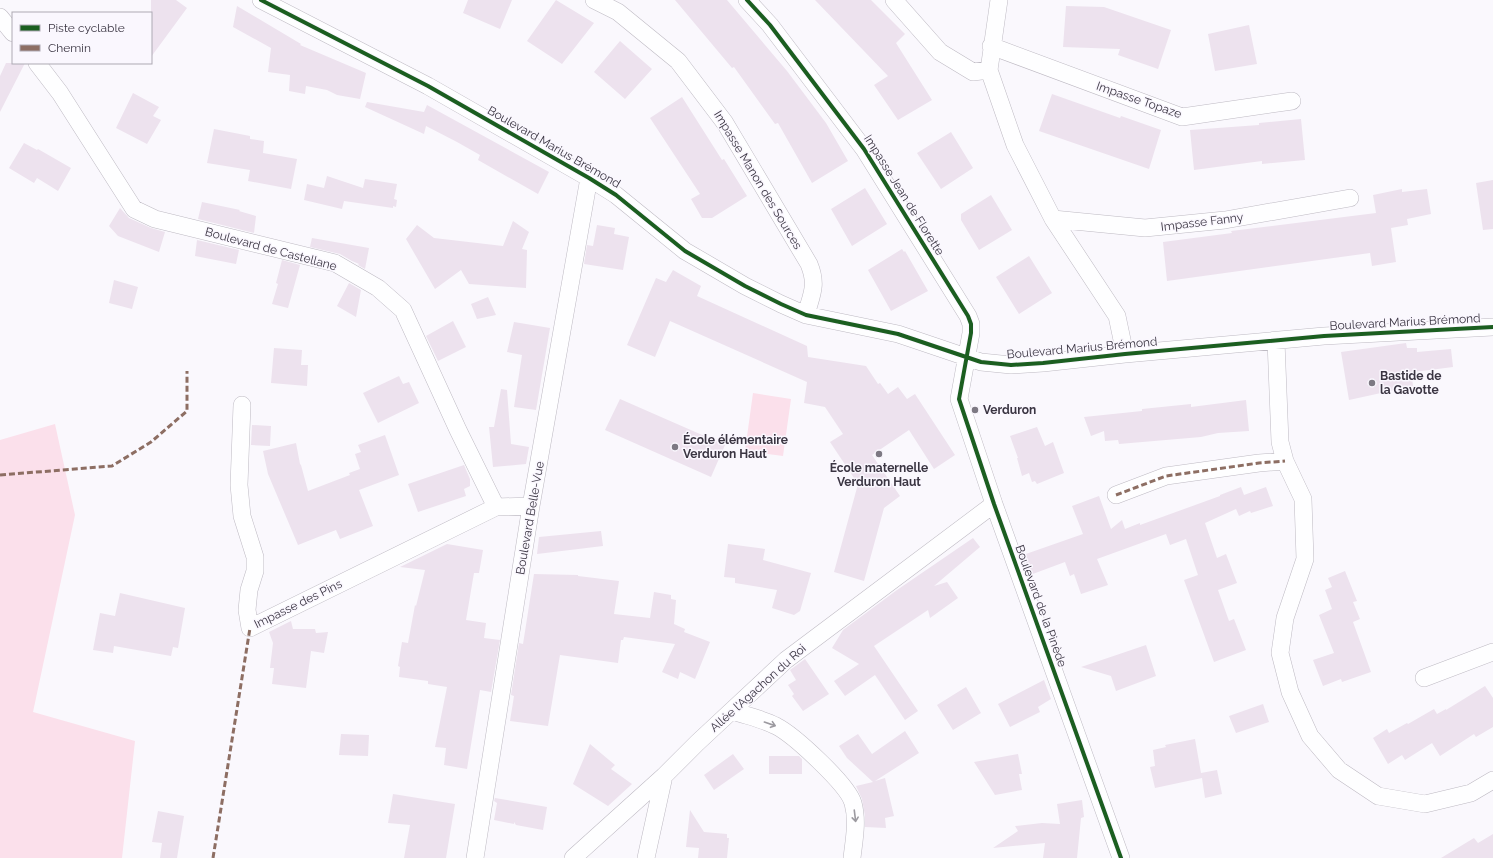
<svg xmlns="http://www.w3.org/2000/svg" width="1493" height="858" font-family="Raleway,sans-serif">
<rect width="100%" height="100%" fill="#faf8fd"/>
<path fill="#fbe0eb" d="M753 393 791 399 783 456 745 451Z
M55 424 75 515 33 712 135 741 122 858H0V440Z"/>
<path fill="#ede2ee" d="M151 0H176L187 8 151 57Z
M468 0H512L500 29 463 13Z
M556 0 594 23 562 64 527 41Z
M675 0H727L787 71 826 123 848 161 812 183 778 123 775 124 734 67 732 68Z
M815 0H871L905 34 896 43 932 100 898 120 874 85 888 76Z
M237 6 301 44 300 45 366 73 360 99 337 95 327 90 306 86 305 94 289 91 290 75 268 72 271 48 233 27Z
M1066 6 1104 7 1171 30 1158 69 1118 55 1120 49 1063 47Z
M1249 25 1257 64 1215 71 1208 34Z
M620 41 652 69 625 99 594 72Z
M6 63H25L0 112V76Z
M133 93 159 107 153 116 161 120 147 144 116 128Z
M1052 94 1120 118 1121 116 1161 130 1149 169 1039 131Z
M682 97 722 160 724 159 747 196 712 218H702L691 199 700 194 650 118Z
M367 102 424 112 427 105 549 172 538 194 478 160 480 155 457 142 426 126 424 134 365 107Z
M1301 119 1305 160 1262 164V161L1194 170 1190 130 1259 125V123Z
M214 129 250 136V139L264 141 263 153 297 159 291 189 248 181 250 170 207 163Z
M951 132 973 168 941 189 917 153Z
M24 143 37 150 38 149 71 168 58 191 37 178 34 183 9 168Z
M327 176 363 188 365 179 397 184 394 199 397 200 396 207 393 206V208L344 201 342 209 304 200 307 184 324 188Z
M1493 180V229L1483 230 1476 183Z
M865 188 887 224 852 246 831 209Z
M1402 189V192L1427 189 1431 214 1407 219 1408 225 1391 228 1396 262 1372 266 1370 253 1167 281 1163 242 1232 233 1231 231 1376 213 1373 195Z
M991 195 1012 230 979 250 961 220V214Z
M202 202 240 210 239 211 256 216 254 233 198 219Z
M120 208 129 218 151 228 165 232 159 252 118 236 109 226Z
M513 221 529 232 522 249 527 250 526 288 469 284 461 270 435 289 406 239 417 225 434 238 503 246Z
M597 225 615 228 614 234 629 237 623 270 584 264 587 245 593 246Z
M312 238 369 248 365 269 358 265 359 264 352 261 340 254 310 247Z
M197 240 239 250 236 264 195 256Z
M902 249 904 252 905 251 928 291 891 311 868 270Z
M1029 256 1052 293 1019 314 996 277Z
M282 260 300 265 288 308 272 304 278 284 276 283Z
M673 270 701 286 697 296 807 346 808 357 866 366 878 384 880 383 888 394 898 387 907 399 915 394 955 455 934 469 909 430 872 455 900 496 884 508 864 581 834 572 858 484 830 442 843 434 825 407 804 403 807 382 670 321 655 357 627 345 656 278 666 282Z
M114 280 138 287 132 309 109 303Z
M349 283 361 290 356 317 337 306Z
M488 297 496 315 477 319 471 304Z
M453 321 466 347 438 361 426 336Z
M514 322 550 328 536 410 514 407 522 355 507 352Z
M1406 343 1407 348H1417V352L1451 349 1453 367 1414 372V378H1412L1413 386 1349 400 1341 352Z
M274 348 302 350 301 365H308L307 386 271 383Z
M399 376 403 384 409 382 419 403 378 423 363 393Z
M501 389 507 390 511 444 529 447 526 464 493 467 489 427H494Z
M620 399 725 445 711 477 605 430Z
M1246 400 1249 431 1218 433 1201 437 1119 444 1118 440 1105 441 1104 431 1091 436 1084 417 1142 411V409L1191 404V407Z
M252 425 271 426 270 446 251 445Z
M1037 427 1045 446 1053 442 1064 473 1037 484 1035 481 1032 482 1029 473 1022 476 1017 458H1018L1010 436Z
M385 435 399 475 359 490 373 526 340 539 336 530 298 545 268 474 263 451 296 443 300 464 301 465 308 491 350 475 349 473 360 469 355 454 361 452 358 445Z
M464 465 470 479V486L464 489 466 496 418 512 408 484Z
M1241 487 1244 495 1266 487 1273 506 1251 513 1250 511 1239 516 1236 509 1205 523 1217 558 1226 554 1237 583 1218 590 1229 621 1234 619 1246 650 1214 662 1184 580 1198 575 1186 539 1170 545 1166 534 1097 559 1108 585 1081 594 1074 574 1070 576 1065 562 1030 575 1023 555 1083 534 1072 506 1099 496 1111 529 1122 520 1125 529 1140 523V525L1220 496V495Z
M601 531 603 546 537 554 539 537Z
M973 538 980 547 934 586 947 582 958 598 930 618 928 610 874 646 918 711 905 720 875 675 845 696 834 681 859 664 832 648 843 630 897 590Z
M447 544 483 550 479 573H474L466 620 486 623 484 638 500 640 491 692 480 690 467 769 444 765 446 748 435 747 447 687 428 684V681L399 677 400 667 398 666 402 642 408 643 415 605 416 606 425 570 400 567Z
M728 544 765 549 763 560 811 573 800 611 794 615 772 608 777 590 735 583V578L724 577Z
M1345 571 1357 601 1353 602 1360 619 1353 622 1371 672 1342 682 1341 679 1323 686 1313 660 1334 653 1319 615 1332 609 1325 590 1332 587 1328 578Z
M534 574 578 575V576L619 581 614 614 650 618 654 592 671 595V599L676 600 674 624 685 629 684 632 710 642 695 679 680 672 678 679 662 672 675 644 624 637 623 640H621L618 663 560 655 548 726 510 721 514 696 511 695 519 643 523 644Z
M120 593 185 608 178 648 173 647 171 656 114 646 113 653 93 650 100 613 115 616Z
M291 621 293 629H315L316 633 328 632 324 653 311 651 306 688 272 684 274 668H270L273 643 269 632Z
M1146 645 1156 676 1116 691 1111 676 1081 667Z
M805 659 829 694 803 711 792 696 794 694 788 685 796 680 790 670Z
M1044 680 1051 699 1038 707 1040 712 1010 727 998 704Z
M1485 686 1493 698V727L1476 737 1474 734 1440 756 1432 743 1405 760 1402 755 1388 764 1373 738 1387 729 1389 733 1407 723 1408 724 1434 709 1437 714 1446 709V710Z
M966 687 981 713 953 730 937 705Z
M1263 704 1269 722 1236 733 1229 716Z
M905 731 919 753 875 781 885 778 894 816 885 818 886 828 865 827V816L862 799 856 786 873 782 847 758 839 746 858 734 872 754Z
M341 734 369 735 368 756 339 755Z
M1195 739 1201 773 1217 770 1222 794 1205 798 1202 778 1155 788 1150 767 1155 766 1153 750 1166 747 1165 745Z
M590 744 615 765 611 769 632 784 608 806 573 784Z
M733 754 744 769 714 790 704 775Z
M1018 754 1022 774H1019L1022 790 995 795 974 762Z
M769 756H799L802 759V774H769Z
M393 794 455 804 446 858H404L410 825 388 823Z
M495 798 547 807 543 830 516 825 514 822V824L494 820 497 803 494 801Z
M1082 800 1084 817 1081 818 1077 858H1043L1045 843 993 848 1018 831 1015 826 1042 823 1060 824 1057 804Z
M690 810 704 832 727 834V838H729L727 858H698L699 848 686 847Z
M158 811 184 816 177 858H160L162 843 152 842Z
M1493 834V858H1441L1474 838 1478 843Z"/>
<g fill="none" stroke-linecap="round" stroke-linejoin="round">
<g stroke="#bebac3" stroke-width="18">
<path id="street" d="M261 0 428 86 589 178 616 195 685 251 745 286 781 304 806 315 898 334 981 362 1011 365 1043 363 1125 354 1324 336 1493 327
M594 0 618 12 678 61 725 123 809 264C818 286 811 295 806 315
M747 0 770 25 864 149 968 316 971 324V333L959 399 994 504 1121 858
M894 0 940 52 973 72 989 70
M999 0 989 70 1015 145 1053 219 1117 316 1125 354
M0 17 13 33
M991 46 1182 117 1292 101
M37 63 60 93 134 209 155 219 335 263 378 288 403 310 458 430 496 507
M1053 219 1145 228 1225 220 1350 198
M1276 341 1280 442 1285 461 1303 499 1305 559 1285 618 1280 653 1290 692 1310 736 1339 770 1378 796 1425 804 1471 793 1493 780
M242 405 239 485 242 516 255 557V571L249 590 247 610 250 628 496 507 531 506
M1116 495 1166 476 1259 463 1285 461
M1424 678 1493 652
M733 711C747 716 763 719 776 726 794 735 848 785 853 803 858 821 854 840 852 858
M475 858 531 506 589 178
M573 858 664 776 697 743 786 660 994 504
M646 858 664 776"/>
</g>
<use href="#street" stroke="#fefeff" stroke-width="17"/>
<path stroke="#8d6e63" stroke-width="3" stroke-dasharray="6 3" stroke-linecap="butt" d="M0 475 112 466 151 442 187 411V371
M1116 495 1166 476 1259 463 1285 461
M213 858 250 628"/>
<g stroke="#faf7fe" stroke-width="6">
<path id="cycleway" d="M261 0 428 86 589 178 616 195 685 251 745 286 781 304 806 315 898 334 981 362 1011 365 1043 363 1125 354 1324 336 1493 327
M747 0 770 25 864 149 968 316 971 324V333L959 399 994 504 1121 858"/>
</g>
<use href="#cycleway" stroke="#1b5e20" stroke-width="4"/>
</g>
<defs><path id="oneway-shaft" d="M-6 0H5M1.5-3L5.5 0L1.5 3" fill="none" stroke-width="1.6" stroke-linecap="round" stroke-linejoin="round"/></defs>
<g stroke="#9c9aa0">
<use href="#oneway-shaft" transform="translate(770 724) rotate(19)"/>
<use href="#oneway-shaft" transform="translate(855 816) rotate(83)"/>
</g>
<g fill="#7d7983" stroke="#faf7fe" stroke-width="1.5">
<circle cx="1372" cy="383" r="4"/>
<circle cx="975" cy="410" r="4"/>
<circle cx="675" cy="447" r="4"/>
<circle cx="879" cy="454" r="4"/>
</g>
<g text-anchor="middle" stroke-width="3" stroke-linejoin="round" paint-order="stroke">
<g font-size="12" fill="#3a3542" stroke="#faf7fe">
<text transform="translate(1139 100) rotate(19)" y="4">Impasse Topaze</text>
<text transform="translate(554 147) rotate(30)" y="4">Boulevard Marius Brémond</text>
<text transform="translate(758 180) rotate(59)" y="4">Impasse Manon des Sources</text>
<text transform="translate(904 195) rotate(58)" y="4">Impasse Jean de Florette</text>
<text transform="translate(1202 222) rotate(-7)" y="4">Impasse Fanny</text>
<text transform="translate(271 249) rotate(15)" y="4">Boulevard de Castellane</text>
<text transform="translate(1405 322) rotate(-3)" y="4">Boulevard Marius Brémond</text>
<text transform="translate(1082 348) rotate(-5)" y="4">Boulevard Marius Brémond</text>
<text transform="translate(530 518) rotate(-80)" y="4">Boulevard Belle-Vue</text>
<text transform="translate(298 604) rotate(-26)" y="4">Impasse des Pins</text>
<text transform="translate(1041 606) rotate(70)" y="4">Boulevard de la Pinède</text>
<text transform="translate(758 688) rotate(-42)" y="4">Allée l'Agachon du Roi</text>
</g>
<g font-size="12" font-weight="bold" fill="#3a3542" stroke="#faf7fe" text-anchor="start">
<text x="1380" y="380">Bastide de<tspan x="1380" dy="14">la Gavotte</tspan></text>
<text x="983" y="414">Verduron</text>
<text x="683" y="444">École élémentaire<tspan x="683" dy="14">Verduron Haut</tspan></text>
<text x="879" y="472" text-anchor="middle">École maternelle<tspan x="879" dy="14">Verduron Haut</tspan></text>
</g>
</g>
<rect x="12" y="12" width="140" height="52" fill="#faf7fe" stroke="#ada9b3"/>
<rect x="20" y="25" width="20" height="6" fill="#1b5e20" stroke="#ada9b3"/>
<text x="48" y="32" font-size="12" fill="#3a3542">Piste cyclable</text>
<rect x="20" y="45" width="20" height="6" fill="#8d6e63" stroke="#ada9b3"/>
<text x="48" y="52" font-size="12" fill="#3a3542">Chemin</text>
</svg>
